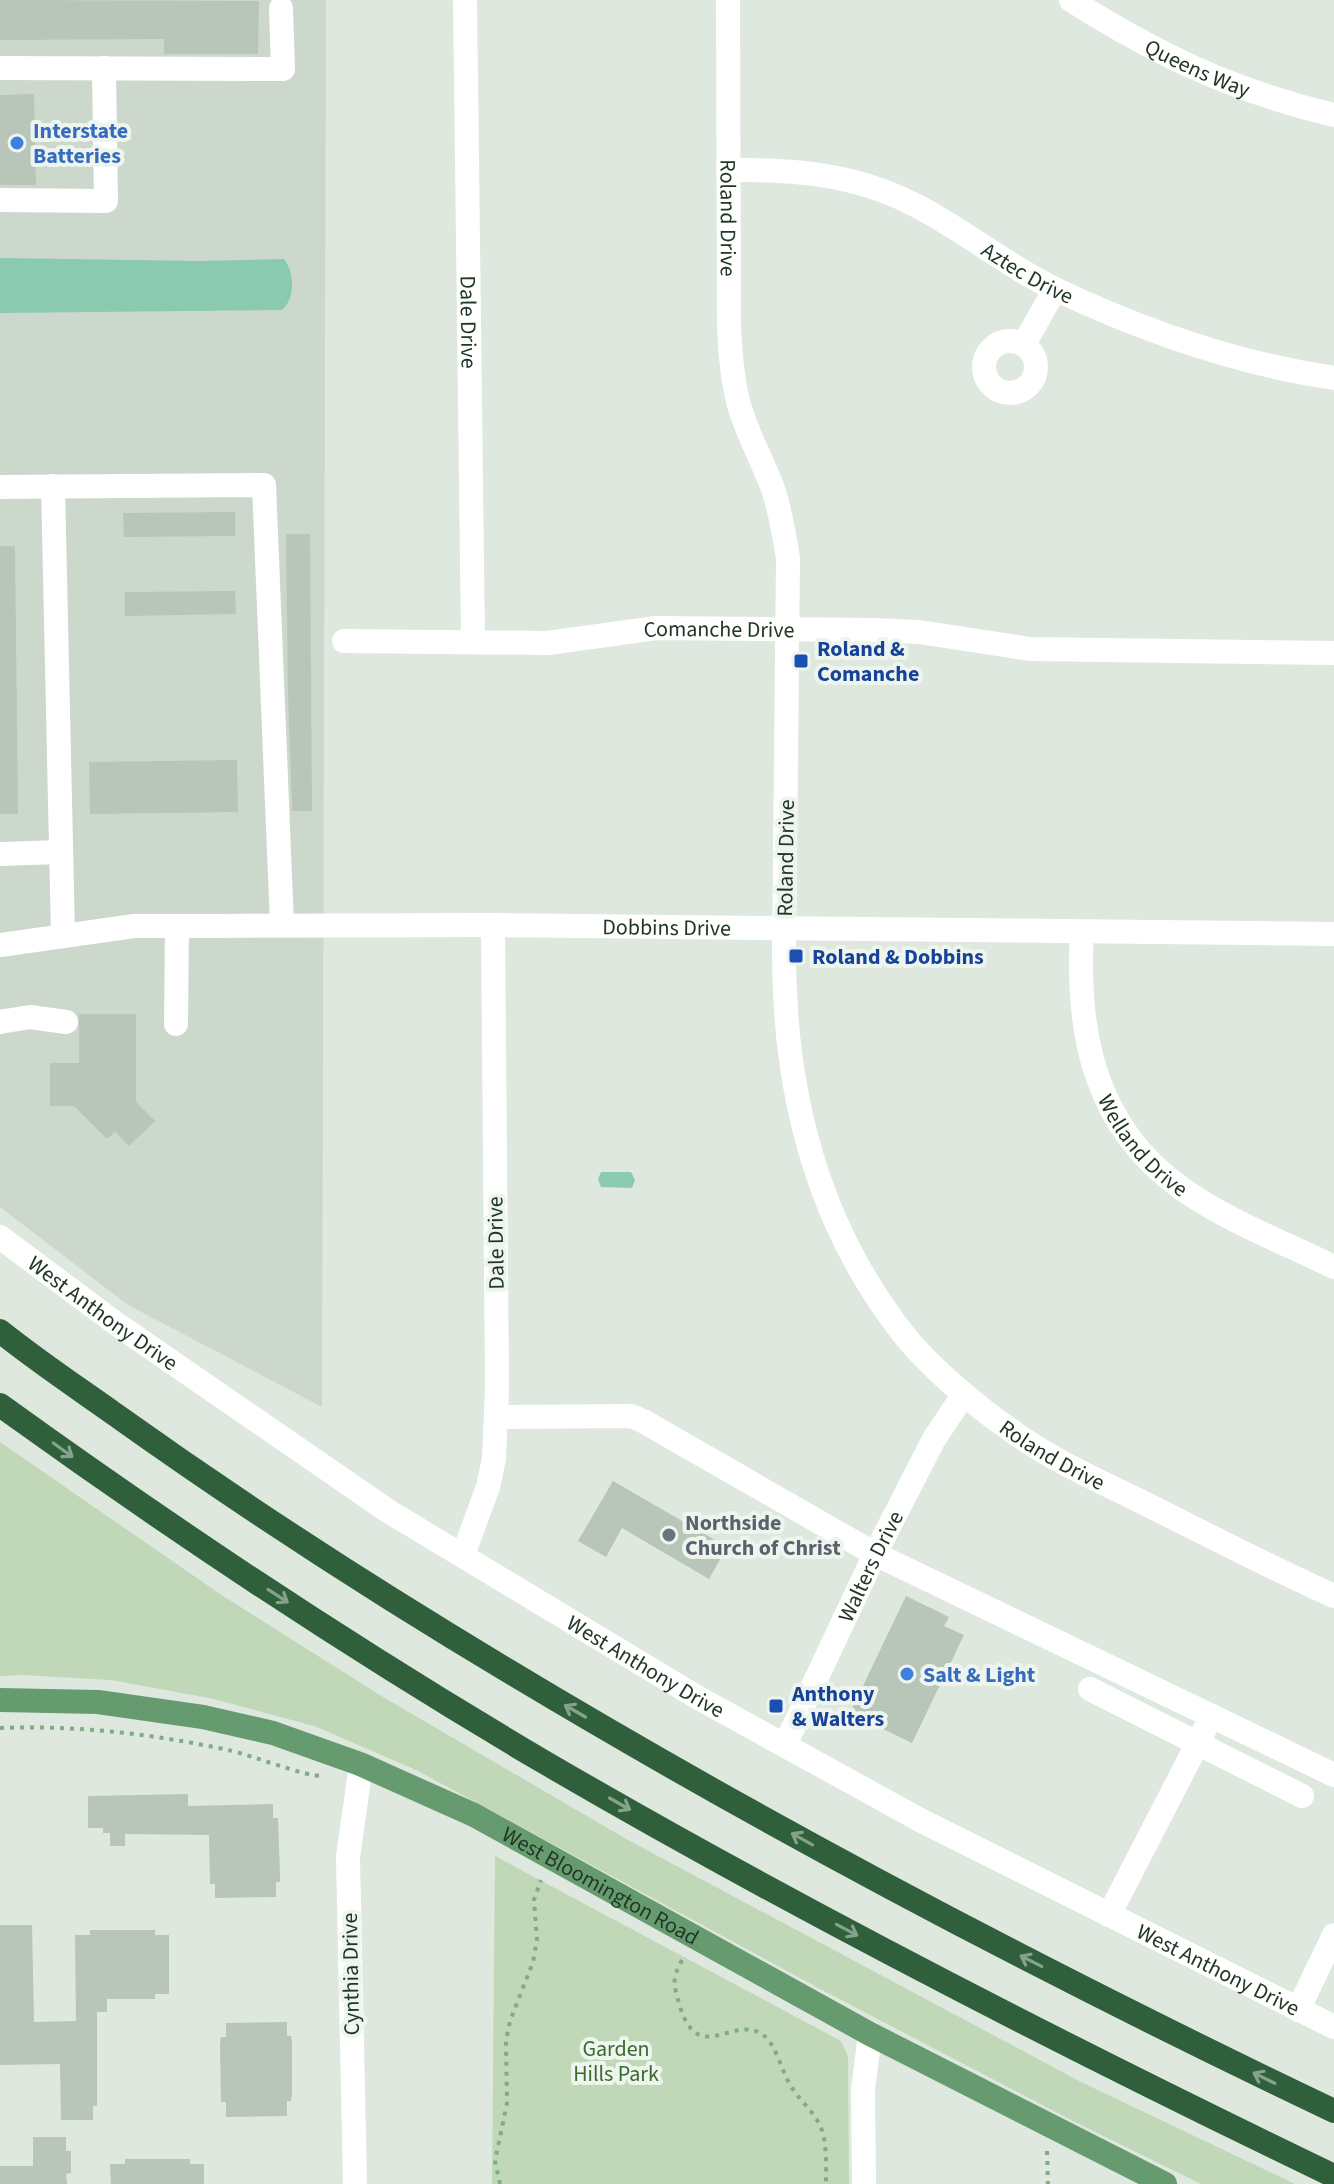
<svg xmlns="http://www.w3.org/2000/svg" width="1334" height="2184" font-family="'Source Sans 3',sans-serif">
<rect width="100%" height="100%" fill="#dee8de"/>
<path fill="#cdd8cc" d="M0 0H326L322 1407 128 1305 0 1207Z"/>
<path fill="#c1d8b8" d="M0 1442 220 1594 383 1697 628 1840 1081 2082 1295 2184H1201L1069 2119 824 1991 418 1771 317 1727 214 1699 111 1680 22 1675 0 1676Z
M495 1856 841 2041 848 2056 849 2184H492Z"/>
<path fill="#89cab0" d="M0 258 198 261 284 259C295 273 295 299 282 310L0 313Z
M601 1172H631L635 1180 632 1188 601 1187 598 1179Z"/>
<path fill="#b7c6b8" d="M0 0 259 1 258 54H164V39L0 40Z
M34 94 36 185H0V95Z
M235 512V536L124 537 123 513Z
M286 534H310L312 811H292L288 693Z
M0 546H15L18 814H0Z
M235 591 236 614 125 616V592Z
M237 760 238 812 90 814 89 762Z
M79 1014H136V1102L155 1121 129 1146 115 1132 107 1139 74 1106H50V1063H79Z
M613 1481 727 1547 709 1579 622 1528 606 1557 578 1541Z
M906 1596 949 1617 944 1626 964 1635 912 1743 850 1713Z
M188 1794V1806L273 1804V1818H278L280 1875V1882H276V1897L215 1898V1884H210L209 1835 125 1834V1846H110V1833H103V1828H88V1796Z
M0 1925H32L34 2022 76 2021 75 1935H90V1930H155V1935H169V1994H155V1999H107V2012H97V2106H93V2120H61L60 2064 0 2065Z
M287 2022V2036H291L292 2043V2094L291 2101H287V2116L226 2117V2102H221L220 2044 221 2037H226V2023Z
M33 2137H66V2151H71V2173L66 2174 67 2184H0V2166H33Z
M125 2159H190V2164H204V2184H111L110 2164H125Z"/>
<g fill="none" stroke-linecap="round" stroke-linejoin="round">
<path stroke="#81aa86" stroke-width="4" stroke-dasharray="4 6" stroke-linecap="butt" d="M0 1728C77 1725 153 1734 228 1750 252 1755 305 1777 324 1776
M682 1960C671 1980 674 1985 680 2007 699 2066 732 2015 762 2034 776 2044 781 2069 789 2083 799 2101 818 2114 823 2134 827 2150 826 2168 826 2184
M1047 2151 1048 2184
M500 2184 495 2161 507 2103 506 2041 510 2021 533 1962 537 1940 534 1900 541 1880"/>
<g stroke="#fff" stroke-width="24">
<path id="s1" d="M465 0 473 642"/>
<path id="s2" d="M728 0 729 325C730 352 732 379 739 405 747 433 761 458 772 486 780 509 784 533 788 558L784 954C784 1084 814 1212 892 1319 921 1361 974 1405 1016 1434 1059 1464 1108 1485 1154 1508 1214 1538 1273 1569 1334 1596"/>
<path id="s3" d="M1071 0C1158 55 1233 91 1334 115"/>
<path d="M0 68 283 69 281 8"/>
<path id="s4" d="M728 170C793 169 853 174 911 203 962 228 1006 266 1057 290 1144 331 1239 364 1334 378"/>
<path d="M0 200 106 201 104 68"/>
<circle cx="1010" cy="367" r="26"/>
<path d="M1024 344 1055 289"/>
<path d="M53 486 63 935"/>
<path d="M0 487 264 485 282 925"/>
<path id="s5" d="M344 641 548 643 656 628 874 630 919 632 1030 649 1334 653"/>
<path d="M0 854 61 852"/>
<path id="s6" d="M1082 932C1076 1032 1094 1126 1181 1188 1227 1221 1283 1242 1334 1267"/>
<path id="s7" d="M0 945 134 926 493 925 1334 934"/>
<path d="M0 1022 30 1017 66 1022"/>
<path d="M176 1024 177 926"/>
<path id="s8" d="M0 1237 118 1325 388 1511 695 1696 920 1820 1334 2027"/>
<path d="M496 1417 631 1416 643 1421 875 1554 1334 1775"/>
<path d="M463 1555 488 1487 494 1459 497 1388 493 925"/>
<path d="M1090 1689 1302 1796"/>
<path id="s9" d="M785 1745 875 1554 934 1439 964 1394"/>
<path d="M1109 1915 1205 1729"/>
<path d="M1298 2010 1334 1935"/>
<path d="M355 2184 348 1857 361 1765"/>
<path d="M864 2184 863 2090 870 2034"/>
</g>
<path stroke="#669b70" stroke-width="24" id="s10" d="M0 1700 98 1702 203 1717 273 1733 360 1764 474 1815 870 2034 1165 2184"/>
<path stroke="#2f603b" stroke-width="24" d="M0 1331C36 1360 75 1386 113 1413 204 1478 297 1540 391 1599 694 1789 1011 1957 1334 2111
M0 1405C176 1532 357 1652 544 1762 801 1912 1066 2047 1334 2176"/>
</g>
<defs><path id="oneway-shaft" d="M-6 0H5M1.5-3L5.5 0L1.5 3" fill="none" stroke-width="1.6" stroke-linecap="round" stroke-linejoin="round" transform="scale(2)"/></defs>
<g stroke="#85a38c">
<use href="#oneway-shaft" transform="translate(63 1450) rotate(36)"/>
<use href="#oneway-shaft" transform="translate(278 1596) rotate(33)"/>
<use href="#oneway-shaft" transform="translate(575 1711) rotate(-150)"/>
<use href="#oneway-shaft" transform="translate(620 1804) rotate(30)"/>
<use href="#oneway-shaft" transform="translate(802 1839) rotate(-151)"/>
<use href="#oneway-shaft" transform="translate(847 1930) rotate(28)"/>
<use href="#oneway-shaft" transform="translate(1031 1961) rotate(-153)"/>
<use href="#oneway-shaft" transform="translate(1264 2078) rotate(-154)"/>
</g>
<g fill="#3f7fe0" stroke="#eef5ee" stroke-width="3">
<circle cx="17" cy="143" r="8"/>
<circle cx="907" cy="1674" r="8"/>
</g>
<g fill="#1a4fb4" stroke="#eef5ee" stroke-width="3">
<rect x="793" y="653" width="16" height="16" rx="4"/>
<rect x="788" y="948" width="16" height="16" rx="4"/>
<rect x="768" y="1698" width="16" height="16" rx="4"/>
</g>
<circle fill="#6b7280" stroke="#eef5ee" stroke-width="3" cx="669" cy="1535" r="8"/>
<g text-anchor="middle" stroke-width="8" stroke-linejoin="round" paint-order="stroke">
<g font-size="22" fill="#213725" stroke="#eef5ee">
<text dy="8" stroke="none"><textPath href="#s3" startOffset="144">Queens Way</textPath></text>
<text dy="8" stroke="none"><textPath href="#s2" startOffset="218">Roland Drive</textPath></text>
<text dy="8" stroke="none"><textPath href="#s4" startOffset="324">Aztec Drive</textPath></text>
<text dy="8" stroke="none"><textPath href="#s1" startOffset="322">Dale Drive</textPath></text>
<text dy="8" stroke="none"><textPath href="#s5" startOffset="376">Comanche Drive</textPath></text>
<text transform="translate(785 858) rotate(-89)" y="8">Roland Drive</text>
<text dy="8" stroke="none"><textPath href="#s7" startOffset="668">Dobbins Drive</textPath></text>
<text dy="8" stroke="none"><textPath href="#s6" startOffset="230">Welland Drive</textPath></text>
<text transform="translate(495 1243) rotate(-91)" y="8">Dale Drive</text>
<text dy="8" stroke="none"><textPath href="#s8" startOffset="128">West Anthony Drive</textPath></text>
<text dy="8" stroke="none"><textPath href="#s2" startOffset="1562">Roland Drive</textPath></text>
<text dy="8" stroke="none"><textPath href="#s9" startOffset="198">Walters Drive</textPath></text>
<text dy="8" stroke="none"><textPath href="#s8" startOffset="776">West Anthony Drive</textPath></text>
<text dy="8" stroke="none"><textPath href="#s10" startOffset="638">West Bloomington Road</textPath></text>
<text dy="8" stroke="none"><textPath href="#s8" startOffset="1424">West Anthony Drive</textPath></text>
<text transform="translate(350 1974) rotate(-91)" y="8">Cynthia Drive</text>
</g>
<g font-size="22" font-weight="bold" fill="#366cbe" stroke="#eef5ee" text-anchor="start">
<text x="33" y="138">Interstate<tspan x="33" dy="25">Batteries</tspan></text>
<text x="923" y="1682">Salt &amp; Light</text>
</g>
<g font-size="22" font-weight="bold" fill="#164399" stroke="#eef5ee" text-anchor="start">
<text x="817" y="656">Roland &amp;<tspan x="817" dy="25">Comanche</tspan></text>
<text x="812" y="964">Roland &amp; Dobbins</text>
<text x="792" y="1701">Anthony<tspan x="792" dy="25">&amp; Walters</tspan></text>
</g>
<g font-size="22" font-weight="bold" fill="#5b616d" stroke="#eef5ee" text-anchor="start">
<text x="685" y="1530">Northside<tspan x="685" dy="25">Church of Christ</tspan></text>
</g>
<g font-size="22" fill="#396a2e" stroke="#eef5ee">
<text x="616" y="2056">Garden<tspan x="616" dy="25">Hills Park</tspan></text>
</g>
</g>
</svg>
